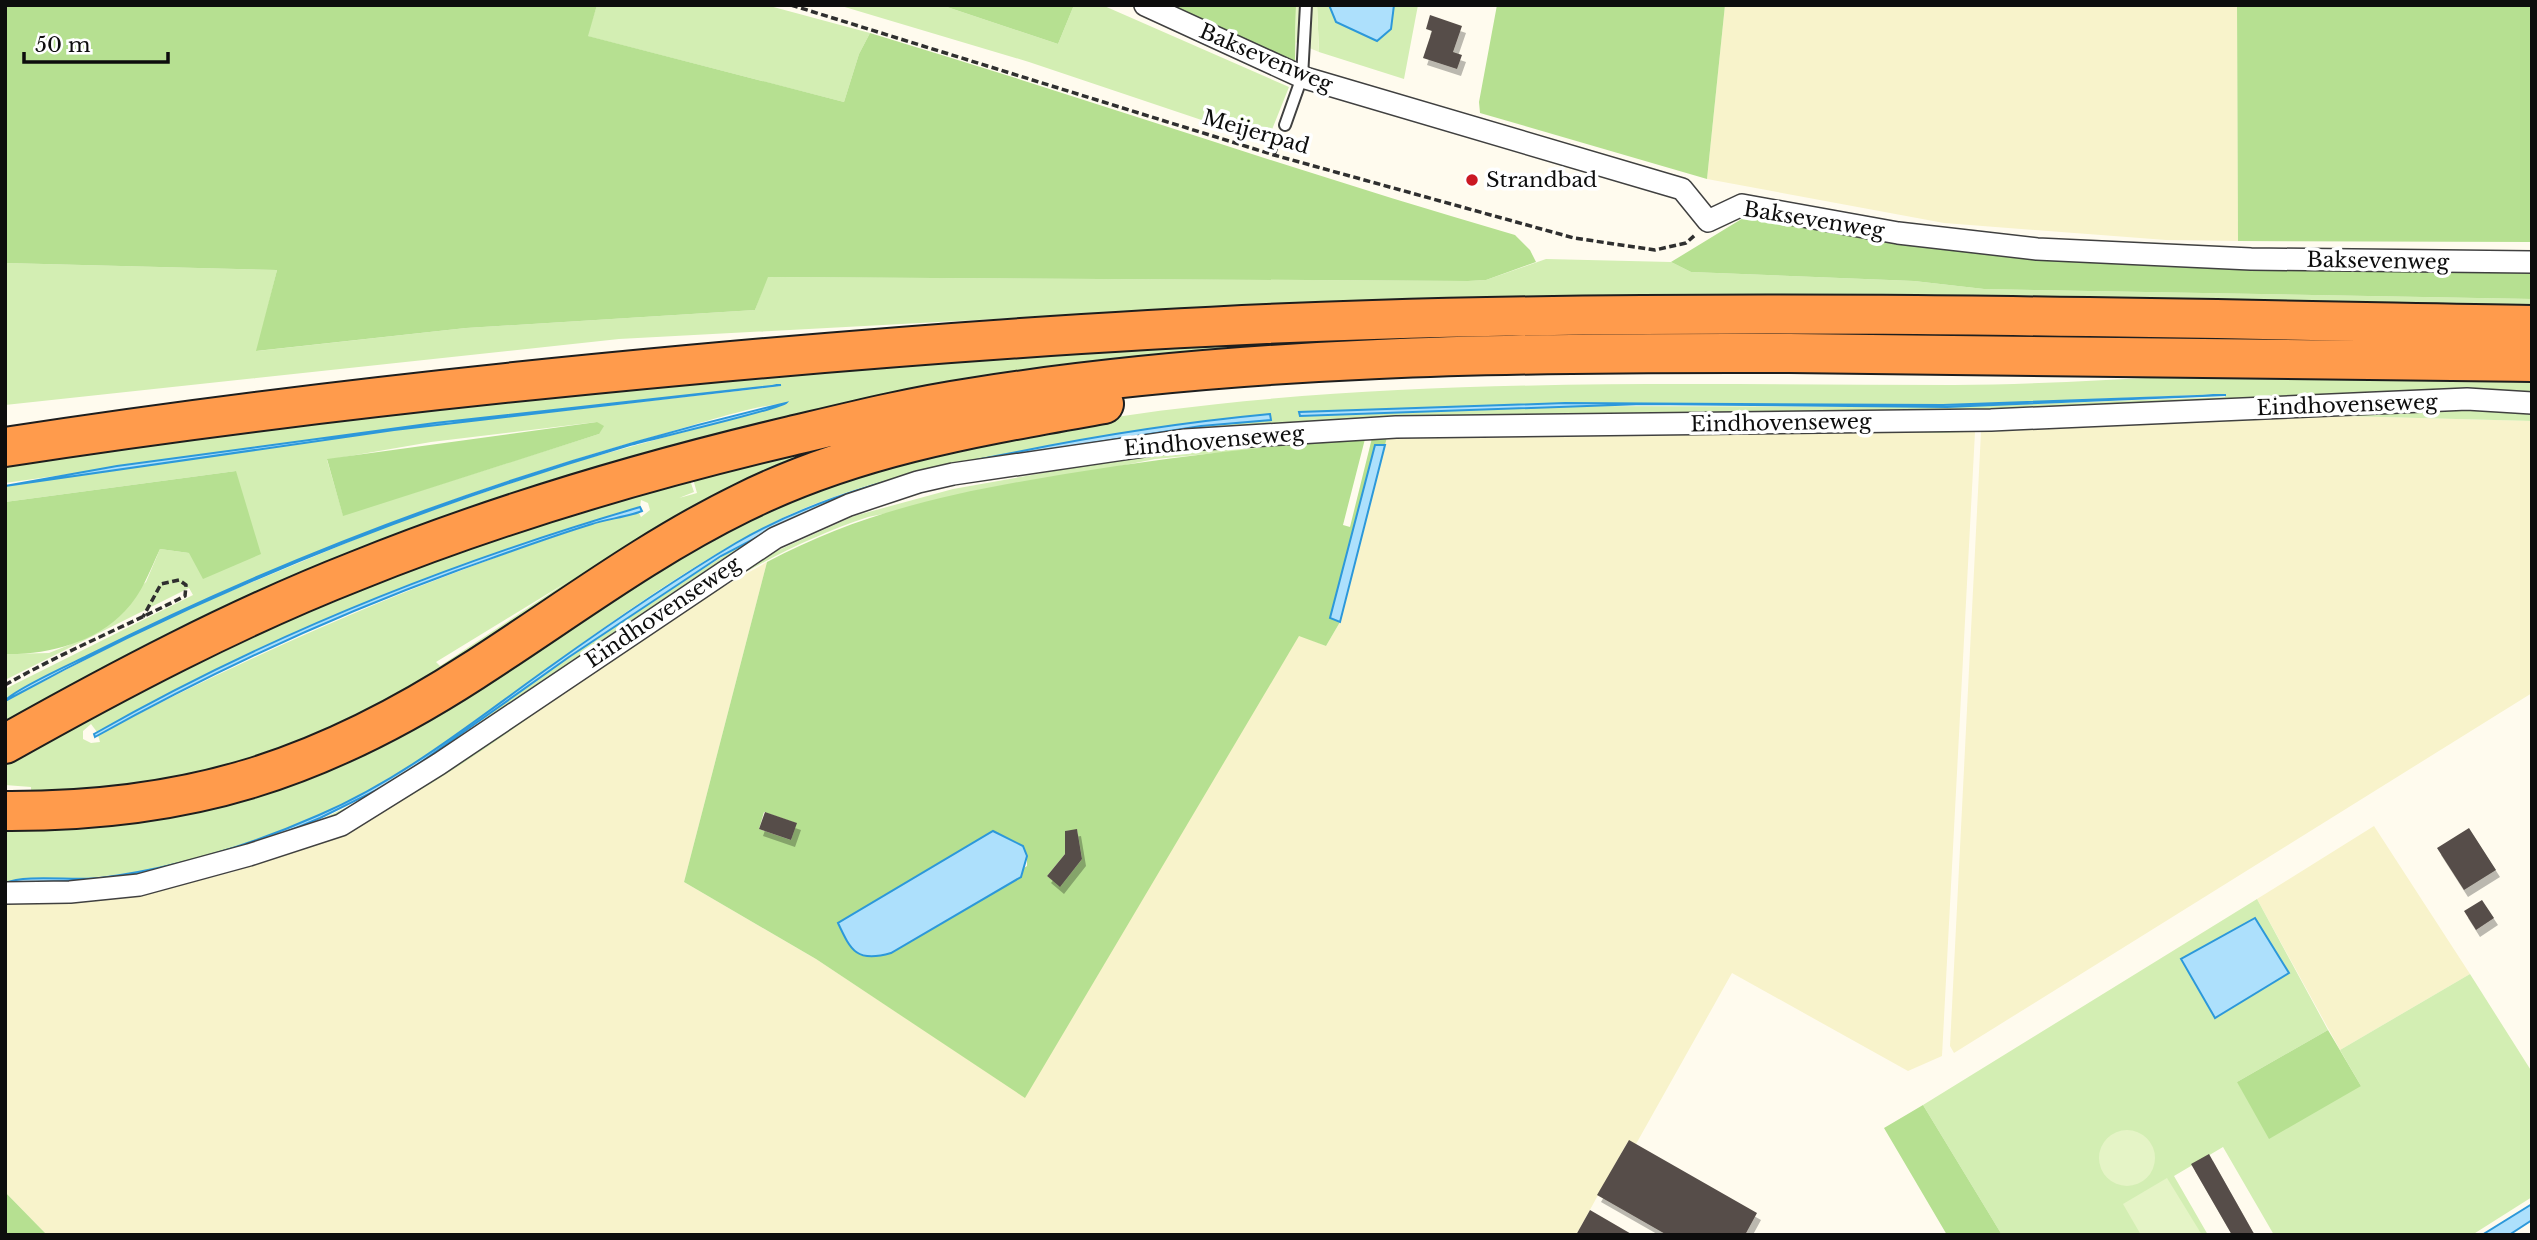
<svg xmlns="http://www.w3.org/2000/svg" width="2537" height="1240" font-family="'Libre Baskerville',serif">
<defs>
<filter id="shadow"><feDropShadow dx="4" dy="7" stdDeviation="0" flood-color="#0004"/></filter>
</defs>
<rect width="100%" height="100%" fill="#fffbee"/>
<path fill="#f8f3cb" d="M1725 5H2237L2238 241 2166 240 1944 223 1707 179Z
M2343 416 2532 421V693L1954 1053 1950 1046 1981 432Z
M1723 429 1975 432 1942 1056 1908 1071 1732 973 1636 1144 1628 1141 1576 1235H47L5 1192V902L137 893 189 883 233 872 346 830 432 782 691 605 767 562 684 882 816 959 1025 1097 1299 635 1326 646 1340 622 1387 437Z
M2374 826 2470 974 2340 1050 2257 899Z"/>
<path fill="#d3eeb3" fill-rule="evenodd" d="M597 5H766L870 33 859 54 844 102 587 36Z
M838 5H941L1058 44 1074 5H1102L1289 87 1267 142 1029 62Z
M1317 5H1418L1404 79 1319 52Z
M1546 259 1671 262 1691 272 1914 281 1984 289 2532 299V307L1704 295 1511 297 1240 306 619 339 5 405V263L277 270 257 351 466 328 755 310 767 277 1468 281 1486 280Z
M1484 329 2532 339 1672 337 771 426 5 728V701L171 616 392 524 564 465 786 404C764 402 685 428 659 435 431 498 213 587 5 699V689L193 595 189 588 5 680V654L49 653 69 645 146 582 160 549 189 553 236 471 5 502V486L394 430 781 386 435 423 5 483V459L723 373ZM597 422 599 434 343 515 327 460 431 442Z
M2170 377 2532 382V400L2465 396C2289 403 2113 414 1936 416 1825 417 1713 413 1601 414 1420 416 1240 427 1061 459 1007 469 951 478 897 493 757 533 635 624 517 707 474 736 434 768 389 794 271 861 140 888 5 889V883C144 880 274 853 395 781 442 753 485 717 530 684 572 653 617 625 662 596 704 568 746 540 792 519 918 464 1061 446 1195 427 1220 423 1246 423 1271 419L1270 414C1182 423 1096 436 1010 453 930 468 846 486 772 523 685 568 603 627 524 686 482 717 439 751 395 778 307 832 203 863 102 877 70 882 37 880 5 881V827C132 828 253 807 368 749 548 658 682 522 882 464 936 448 993 438 1048 428 1348 374 1651 385 1954 385 2026 385 2098 380 2170 377ZM2225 394V397L1947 407 1548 406 1300 416 1299 413 1565 403 1943 405Z
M2397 408 2532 410V421L2343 416 1941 433 1723 429Z
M1365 439 1155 459 868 517C694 575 561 709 405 799 321 848 231 874 137 893L279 855 761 558 854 516 953 489 1183 448Z
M842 443 492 651 250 773 41 794V790H31V787L5 785V765C64 732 123 700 183 670 345 589 517 529 690 480L694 492 679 498 697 493 693 479ZM641 500 648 503 650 510 641 517 639 513 624 514C442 571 267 646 98 735L100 742 91 743 83 739V731L91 724 97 732C268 637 453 563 640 507ZM567 582 440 666 436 662Z
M2257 899 2328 1030 2237 1082 2361 1086 2340 1050 2470 974 2532 1072V1197L2472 1235H2274L2223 1147 2174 1176 2208 1235H2002L1923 1105Z"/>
<path fill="#b6e091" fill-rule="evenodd" d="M5 5H597L588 36 844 102 859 54 870 33C1086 98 1298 172 1515 235L1530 250 1536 262 1486 280 1468 281 768 277 755 310 466 328 256 351 277 270 5 263Z
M941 5H1074L1058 44Z
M1160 5H1296L1295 61Z
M1497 5H1725L1707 179 1480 113 1479 102Z
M2237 5H2532V242L2238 241Z
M1753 212 1846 231 2532 270V299L1984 289 1914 281 1691 272 1671 262Z
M597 422 604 426 599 434 343 516 327 459Z
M1387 437 1385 445H1375L1331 618 1340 622 1326 646 1299 636 1025 1098 816 959 684 882 767 562C865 510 957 492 1065 474 1164 458 1264 446 1365 439L1343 525 1350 527 1372 438ZM764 812 796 823 791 840 759 829ZM1077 830 1082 859 1060 886 1047 876 1065 854V831ZM1023 846 1027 856V866L891 953Z
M236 471 261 554 203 579 189 553 160 549C150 570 142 594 125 611 95 643 47 655 5 654V502Z
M2328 1030 2361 1086 2269 1139 2237 1082Z
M1923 1105 2002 1235H1947L1884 1128Z
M5 1192 47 1235H5Z"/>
<path fill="#e5f4c6" d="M1296 5H1317L1319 52 1295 42Z
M2099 1158a28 28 0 1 1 56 0a28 28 0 1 1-56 0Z
M2167 1178 2202 1235H2141L2123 1204Z"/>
<path fill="#ade0fc" stroke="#2c98da" stroke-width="2" d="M1329 5H1394L1391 29 1377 41 1336 22Z
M781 385 394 430 5 486 117 466 435 423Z
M2226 395 1947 407 1643 404 1300 416 1299 412 1565 403 1943 405Z
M786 403C780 409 652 439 630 445 413 509 203 593 5 701 13 690 71 664 87 656 310 544 544 460 786 403Z
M1270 414 1271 420 1201 426 1060 448 790 520 721 556 569 657 393 782 320 818 253 846 183 864 96 880 5 883C27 874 73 881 100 878 177 868 249 846 319 815 405 778 475 720 551 666 611 623 672 581 736 543 822 493 920 470 1017 452 1101 435 1185 422 1270 414Z
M1375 445H1385L1340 622 1330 618Z
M640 507 642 511C634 515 604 520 592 524 546 538 501 555 456 571 333 616 210 673 95 737L94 734C264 637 452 562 640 507Z
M993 831 1023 846 1027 856 1021 877 891 953C857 963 851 951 838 923Z
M2255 918 2289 973 2215 1018 2181 959Z
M2532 1204V1220L2509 1235H2482Z"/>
<path fill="#574e49" filter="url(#shadow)" d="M1430 15 1462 26 1453 52 1462 55 1457 69 1423 58 1432 31 1426 29Z
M765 812 797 823 791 840 759 829Z
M2469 828 2496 870 2464 890 2437 848Z
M1077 829 1082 859 1060 887 1047 876 1065 854V831Z
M2482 900 2494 918 2476 930 2464 911Z
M1629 1140 1757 1213 1745 1235H1667L1597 1195Z
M2209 1154 2253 1232 2255 1235H2232L2191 1164Z
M1590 1210 1633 1235H1576Z"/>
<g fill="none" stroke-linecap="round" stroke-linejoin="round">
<g stroke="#404040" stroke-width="14">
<path id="service" d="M1285 125 1302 77 1306 5"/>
</g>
<g stroke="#404040" stroke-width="24">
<path id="minor" d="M1145 5 1302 77 1682 189 1708 221 1742 205 1898 233 2037 249 2251 259 2532 262
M5 893 70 892 139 885 249 855 341 825 439 764 775 538 849 505 918 482 953 474 1185 440 1396 427 1991 420 2467 399 2532 403"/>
</g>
<g stroke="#1e1e1e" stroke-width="42">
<path id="motorway" d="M5 447C231 412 460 386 688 365 916 344 1144 327 1373 320 1759 308 2146 318 2532 325
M5 744C117 681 236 618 356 571 497 514 643 471 791 436 850 422 910 407 970 398 1241 355 1515 352 1789 353 2036 354 2284 359 2532 362
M5 811C188 812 320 770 473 671 562 614 646 550 742 503 856 446 980 426 1104 404"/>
</g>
<path stroke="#2f2f2f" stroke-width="3.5" stroke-dasharray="7 3.5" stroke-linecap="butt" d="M791 5 1274 155 1574 238 1655 250 1686 243 1695 235
M1274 155 1281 137
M5 685C63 652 126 626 185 596L186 585 179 580 161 584 143 617"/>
<use href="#service" stroke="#fff" stroke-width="10"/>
<use href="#minor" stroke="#fff" stroke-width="21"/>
<use href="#motorway" stroke="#ff9b4c" stroke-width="38"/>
</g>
<circle fill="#cb1823" stroke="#fff" stroke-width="2.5" cx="1472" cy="180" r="7"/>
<g text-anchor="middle" stroke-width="7" stroke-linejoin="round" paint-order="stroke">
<g font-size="21" fill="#0d0d0d" stroke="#fff">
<text transform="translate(1266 58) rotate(23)" y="7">Baksevenweg</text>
<text transform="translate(1256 132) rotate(16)" y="7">Meijerpad</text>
<text transform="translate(1814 220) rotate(9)" y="7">Baksevenweg</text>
<text transform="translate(2378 261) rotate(1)" y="7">Baksevenweg</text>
<text transform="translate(2347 405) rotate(-2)" y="7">Eindhovenseweg</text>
<text transform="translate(1781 423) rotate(-1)" y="7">Eindhovenseweg</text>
<text transform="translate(1214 441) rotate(-5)" y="7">Eindhovenseweg</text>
<text transform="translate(663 612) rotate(-34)" y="7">Eindhovenseweg</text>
</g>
<g font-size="21" fill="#0d0d0d" stroke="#fff" text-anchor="start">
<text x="1486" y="187">Strandbad</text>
</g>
</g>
<rect width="2537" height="1240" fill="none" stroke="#0d0d0d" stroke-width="14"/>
<path d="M24 52v10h144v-10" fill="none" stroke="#0d0d0d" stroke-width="3.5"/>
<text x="35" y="52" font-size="21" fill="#0d0d0d" stroke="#ffffff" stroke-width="5" paint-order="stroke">50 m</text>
</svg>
